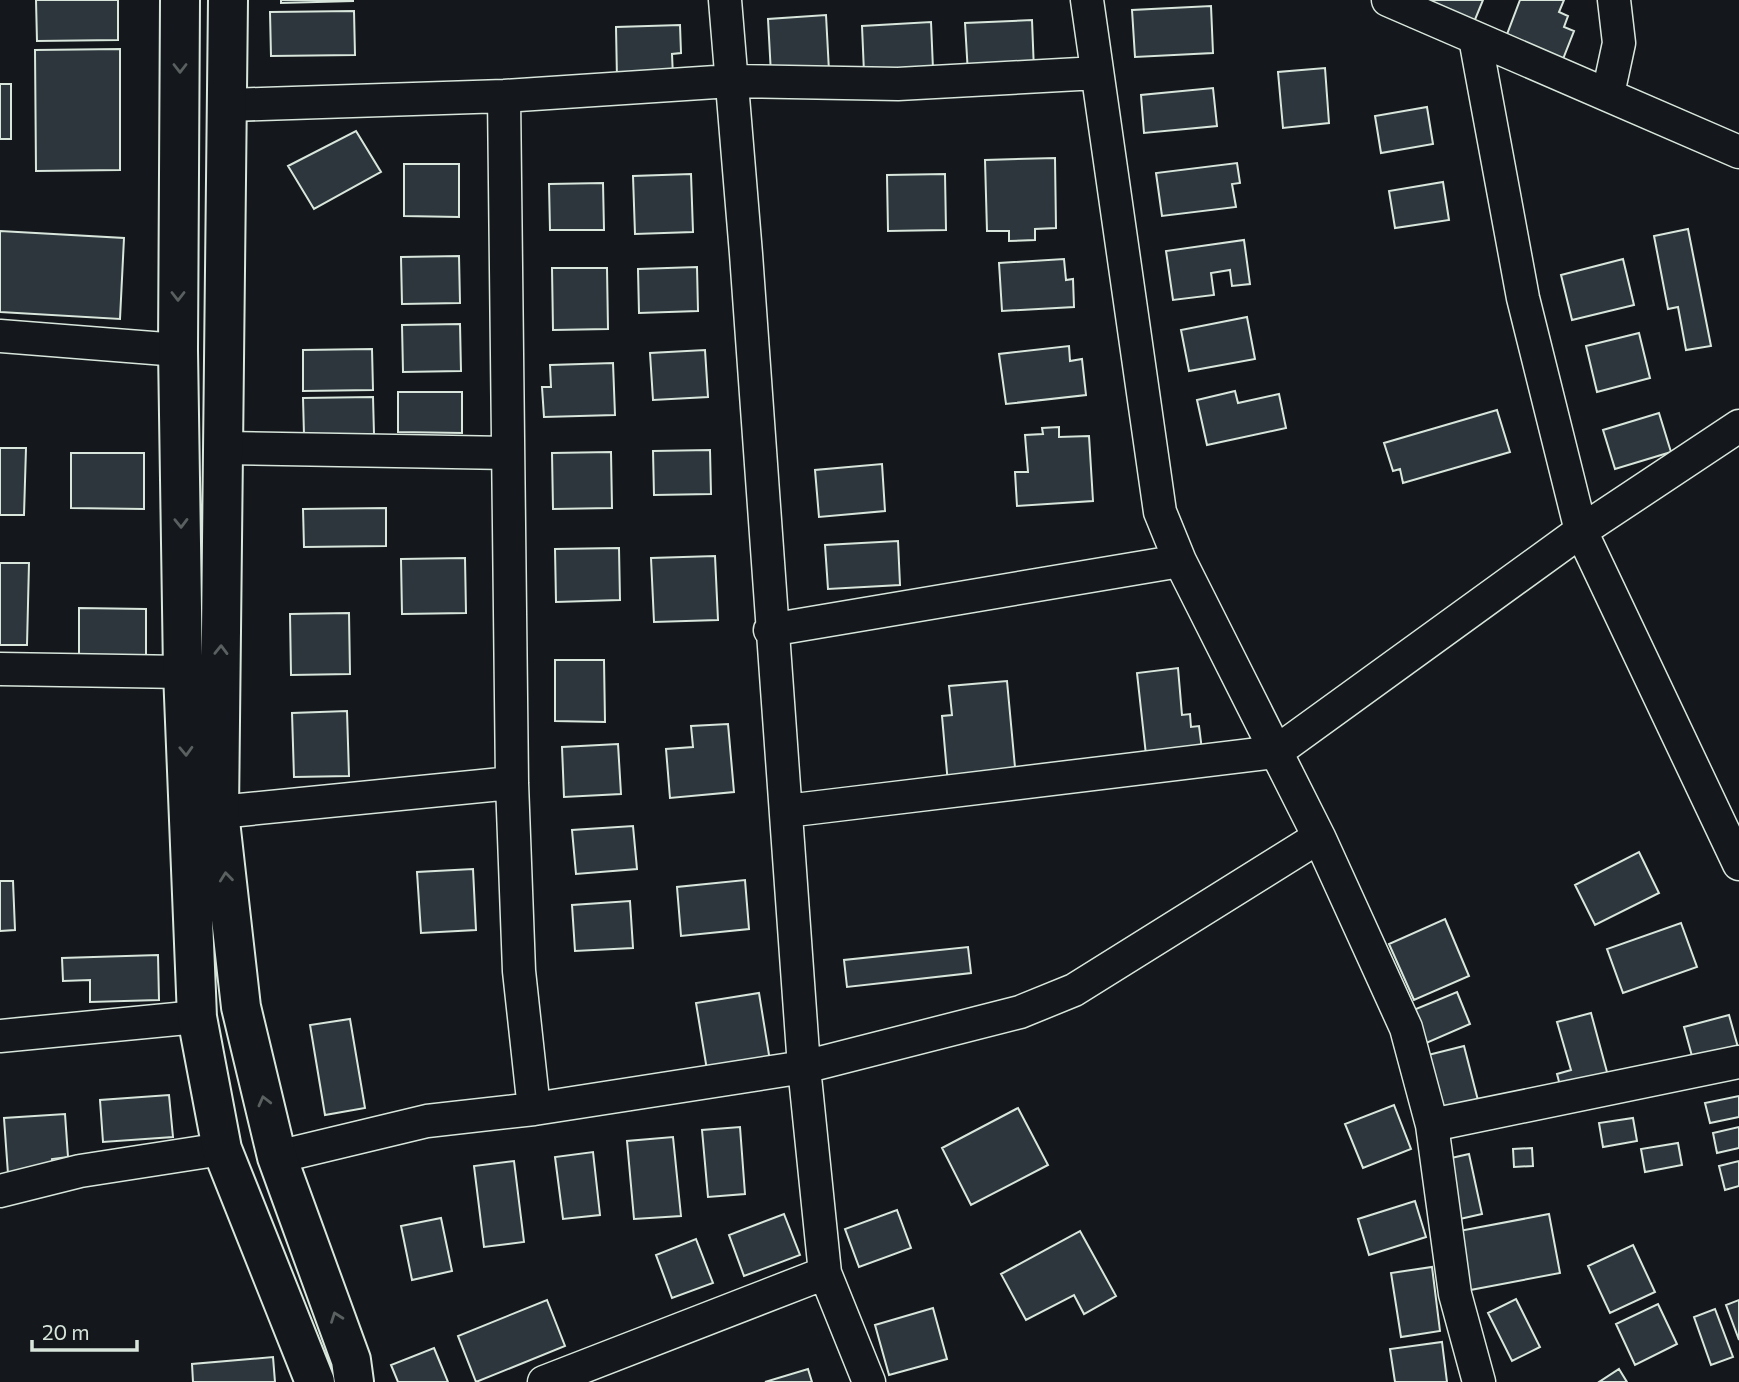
<svg xmlns="http://www.w3.org/2000/svg" width="1739" height="1382" font-family="Commissioner,sans-serif">
<rect width="100%" height="100%" fill="#14181c"/>
<path fill="#2c363c" stroke="#d8e6dc" stroke-width="2" d="M36 0H118V40L37 41Z
M281 0H353V1L281 3Z
M1429 0H1483L1472 27 1426 8Z
M1520 0H1564L1559 12 1568 16 1564 27 1574 31 1563 59 1506 37Z
M1211 6 1213 53 1135 57 1132 10Z
M354 11 355 55 271 56 270 12Z
M826 15 829 71 771 74 768 19Z
M1032 20 1034 71 968 74 965 23Z
M931 22 933 69 864 73 862 26Z
M680 25 681 53 672 54 673 77 617 79 616 27Z
M120 49V170L36 171 35 50Z
M1325 68 1329 123 1283 128 1278 72Z
M0 84H11V139H0Z
M1213 88 1217 126 1144 133 1141 95Z
M1427 107 1433 144 1381 153 1375 116Z
M356 131 381 172 314 209 288 166Z
M1055 158 1056 228 1035 229V240L1009 241V231H987L985 160Z
M1237 163 1240 183 1232 184 1236 207 1162 216 1156 173Z
M404 164H459V217L404 216Z
M691 174 693 232 635 234 633 176Z
M945 174 946 230 888 231 887 175Z
M1443 182 1449 220 1395 228 1389 191Z
M603 183 604 230H550L549 184Z
M1688 229 1711 346 1686 350 1678 307 1668 309 1654 236Z
M0 231 124 238 120 319 0 312Z
M1244 240 1250 284 1232 286 1230 270 1211 273 1214 295 1173 300 1166 251Z
M459 256 460 303 402 304 401 257Z
M1064 259 1066 280 1073 279 1074 307 1002 311 999 263Z
M1623 259 1634 305 1572 320 1561 275Z
M697 267 698 311 639 313 638 269Z
M552 268H607L608 329 553 330Z
M1247 317 1255 359 1189 371 1181 330Z
M460 324 461 371 403 372 402 325Z
M1639 333 1650 378 1597 392 1586 346Z
M1069 346 1070 361 1082 359 1086 395 1006 404 999 354Z
M372 349 373 390 303 391V350Z
M705 350 708 397 653 400 650 353Z
M613 363 615 415 544 417 542 387H551L550 365Z
M1235 391 1238 403 1279 394 1286 428 1207 445 1197 400Z
M398 392H462V433L398 432Z
M373 397 374 434 304 435 303 398Z
M1497 410 1510 452 1403 483 1400 469 1393 471 1384 443Z
M1659 413 1671 452 1615 469 1603 430Z
M1059 427V437L1089 436 1093 501 1017 506 1015 472H1028L1025 435 1043 434 1042 428Z
M0 448H26L24 515H0Z
M710 450 711 494 654 495 653 451Z
M611 452 612 508 553 509 552 453Z
M71 453H144V509L71 508Z
M882 464 885 511 819 517 815 470Z
M386 508V546L304 547 303 509Z
M898 541 900 585 828 589 825 545Z
M619 548 620 600 556 602 555 549Z
M715 556 718 620 654 622 651 558Z
M465 558 466 613 402 614 401 559Z
M0 563H29L27 645H0Z
M79 608 146 609V668L79 666Z
M349 613 350 674 291 675 290 614Z
M555 660H604L605 722 555 721Z
M1178 668 1182 715 1190 714 1191 727 1199 726 1203 758 1147 764 1137 673Z
M1007 681 1016 778 948 784 942 716 952 715 949 686Z
M347 711 349 776 294 777 292 713Z
M728 724 734 792 670 798 666 749 693 747 691 726Z
M618 744 621 794 564 797 562 747Z
M633 826 637 869 576 874 572 830Z
M1639 852 1659 893 1595 925 1575 885Z
M473 869 476 930 421 933 417 872Z
M745 880 749 929 681 936 677 887Z
M0 881H13L15 930 0 931Z
M630 901 633 948 575 951 572 905Z
M1445 919 1469 976 1414 1000 1389 944Z
M1681 923 1697 967 1623 993 1607 949Z
M968 947 971 973 847 987 844 960Z
M158 955 159 1000 90 1002V980L63 981 62 958Z
M1457 992 1470 1024 1424 1044 1411 1011Z
M759 993 770 1061 707 1070 696 1003Z
M1591 1013 1610 1083 1563 1097 1557 1074 1571 1070 1557 1022Z
M1729 1015 1739 1051 1695 1067 1684 1027Z
M350 1019 365 1108 325 1115 310 1025Z
M1464 1046 1480 1108 1443 1118 1428 1055Z
M169 1095 173 1137 103 1142 100 1100Z
M1739 1096V1117L1710 1123 1705 1103Z
M1394 1105 1411 1149 1363 1168 1345 1124Z
M1018 1108 1048 1165 971 1205 942 1148Z
M65 1114 68 1157 52 1159 53 1170 8 1174 4 1118Z
M1633 1118 1637 1141 1603 1147 1599 1123Z
M740 1127 745 1194 708 1197 702 1130Z
M1739 1127V1148L1717 1153 1713 1133Z
M673 1137 681 1216 634 1219 627 1141Z
M1678 1143 1682 1165 1645 1172 1641 1149Z
M1532 1148 1533 1166 1514 1167 1513 1149Z
M593 1152 600 1215 563 1219 555 1157Z
M1469 1154 1482 1214 1451 1221 1438 1161Z
M514 1161 524 1242 484 1247 474 1166Z
M1739 1161V1186L1725 1190 1719 1166Z
M1415 1201 1426 1237 1369 1255 1358 1219Z
M897 1210 911 1248 859 1267 845 1229Z
M784 1214 800 1255 744 1276 729 1235Z
M1549 1214 1560 1273 1465 1291 1454 1232Z
M441 1218 452 1271 412 1280 401 1226Z
M1080 1231 1116 1296 1084 1314 1074 1295 1026 1320 1001 1274Z
M696 1239 713 1283 672 1298 656 1255Z
M1633 1245 1655 1292 1610 1313 1588 1266Z
M1432 1267 1440 1331 1401 1337 1391 1273Z
M1516 1299 1540 1347 1512 1361 1488 1313Z
M547 1300 565 1346 476 1382 458 1336Z
M1739 1300V1340L1726 1305Z
M1658 1304 1677 1344 1635 1365 1616 1324Z
M933 1308 947 1359 889 1375 875 1325Z
M1715 1309 1733 1357 1711 1365 1694 1317Z
M1442 1342 1447 1382H1395L1390 1349Z
M434 1348 448 1382H398L391 1365Z
M273 1357 275 1382H193L192 1364Z
M808 1369 812 1382H765Z
M1619 1369 1627 1382H1599Z"/>
<g fill="none" stroke-linecap="round" stroke-linejoin="round">
<g stroke="#d8e6dc" stroke-width="35">
<path id="minor" d="M725 0 746 254 804 1067 825 1273 869 1382
M1087 0 1160 512 1180 561 1319 837 1406 1028 1432 1125 1455 1294 1479 1382
M1388 0 1739 152
M1475 38 1523 298 1581 531 1739 864
M1608 94 1619 43 1614 0
M504 96 512 783 519 971 534 1109
M229 105 504 96 731 81 898 84 1097 73
M0 336 178 350
M224 448 508 453
M770 630 1180 561
M0 669 183 672
M786 811 1276 752 1581 531 1739 426
M219 812 512 783
M0 1036 197 1017
M1432 1125 1739 1062
M277 1157 427 1121 534 1109 804 1067 1020 1012 1074 990 1319 837
M0 1191 80 1171 222 1149
M544 1382 825 1273"/>
</g>
<g stroke="#d8e6dc" stroke-width="42">
<path id="secondary" d="M180 0 178 350 183 672 197 1017 222 1149 315 1382
M228 0 219 812 241 1007 277 1157 351 1360 354 1382"/>
</g>
<use href="#minor" stroke="#14181c" stroke-width="32"/>
<use href="#secondary" stroke="#14181c" stroke-width="38"/>
</g>
<defs><path id="oneway-chevron" d="M-2-3.5L2.5 0L-2 3.5" fill="none" stroke-width="1.6" stroke-linecap="round" stroke-linejoin="round" transform="scale(1.75)"/></defs>
<g stroke="#59605f">
<use href="#oneway-chevron" transform="translate(180 68) rotate(90)"/>
<use href="#oneway-chevron" transform="translate(178 296) rotate(90)"/>
<use href="#oneway-chevron" transform="translate(181 523) rotate(89)"/>
<use href="#oneway-chevron" transform="translate(221 650) rotate(-89)"/>
<use href="#oneway-chevron" transform="translate(186 751) rotate(88)"/>
<use href="#oneway-chevron" transform="translate(226 877) rotate(-96)"/>
<use href="#oneway-chevron" transform="translate(264 1101) rotate(-104)"/>
<use href="#oneway-chevron" transform="translate(336 1317) rotate(-110)"/>
</g>
<path d="M32 1340v10h105v-10" fill="none" stroke="#d8e6dc" stroke-width="3.5"/>
<text x="42" y="1340" font-size="21" fill="#d8e6dc" stroke="#14181c" stroke-width="5" paint-order="stroke">20 m</text>
</svg>
